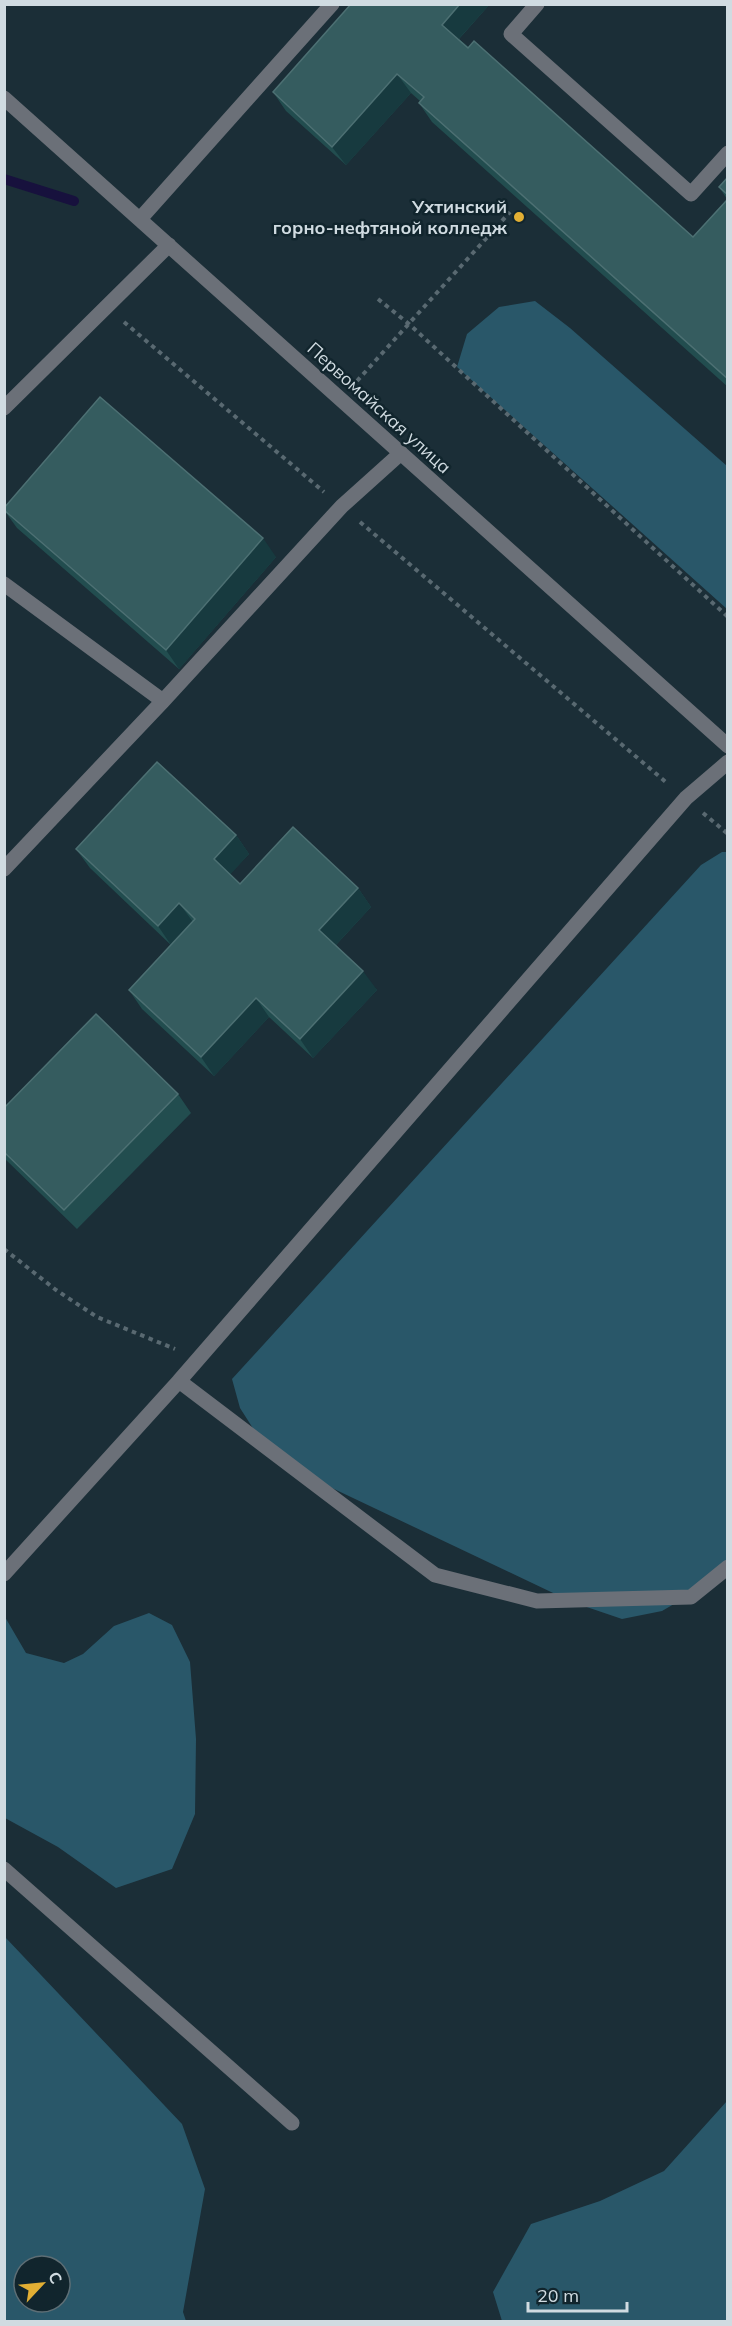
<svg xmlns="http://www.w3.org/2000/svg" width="732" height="2326" font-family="Mulish,sans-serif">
<rect width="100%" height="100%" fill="#1b2e37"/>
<path fill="#295769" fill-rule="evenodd" d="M535 301 570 328 727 466V609L457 367 467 334 499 307Z
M722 852H727V1570L722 1576 662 1611 622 1619 572 1602 313 1479 265 1447 240 1408 232 1379 701 865Z
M149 1613 172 1625 190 1662 196 1739 195 1814 172 1869 116 1888 58 1847 5 1818V1617L26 1653 64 1663 83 1654 114 1626Z
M5 1937 182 2124 205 2189 183 2312 186 2321H5ZM24 2266H60V2302H24Z
M727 2101V2321H502L493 2292 531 2224 600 2201 664 2171Z"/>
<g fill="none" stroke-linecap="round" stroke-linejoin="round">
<path stroke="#17113d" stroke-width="10" d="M4 179 74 201"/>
<path stroke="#596971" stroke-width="4" stroke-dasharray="4.5 4.5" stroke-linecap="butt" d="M378 299 409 324 728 617
M124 322 324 492
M357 381 510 212
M360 522 667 783
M703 813 728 834
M4 1249 56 1290 97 1317 175 1349"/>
<path stroke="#6b7078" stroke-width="15" d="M537 4 511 34 691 194 728 153
M4 98 728 746
M140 219 332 4
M4 408 169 245
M4 584 163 701
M4 869 163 701 342 506 401 453
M179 1381 686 798 728 762
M4 1574 179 1381 435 1575 537 1601 691 1597 728 1567
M4 1869 292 2123"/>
</g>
<path fill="#224d4f" d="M351 4H490L459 39 693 237 727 199 719 187 728 177V387L432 122 419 103 420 101 411 93 346 165 286 111 273 92Z
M4 510 276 557 179 669 17 528Z
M236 835 249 854 230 874 240 884 358 888 371 907 336 945 377 990 313 1058 269 1017 214 1076 142 1009 129 990 171 945 90 868 76 849Z
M178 1094 191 1113 77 1229 4 1158V1108Z"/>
<path fill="#173a3f" d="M460 4H490L455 43 442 25Z
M397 74 411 93 346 165 332 147Z
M263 538 276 557 179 669 166 650Z
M236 835 249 854 227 878 214 859Z
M358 888 371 907 332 949 319 930Z
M179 903 193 922 171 945 158 926Z
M363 971 377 990 313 1058 300 1039Z
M256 998 269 1017 214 1076 201 1057Z"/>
<path fill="#355c5f" stroke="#4d7073" stroke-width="1.5" d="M351 4H460L442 25 468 48 474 41 693 237 728 199V379L419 103 424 97 397 74 332 147 273 92Z
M728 177V195L719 187Z
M100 397 263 538 166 650 4 510V508Z
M157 762 236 835 214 859 240 884 293 827 358 888 319 930 363 971 300 1039 256 998 201 1057 129 990 195 919 179 903 158 926 76 849Z
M96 1014 178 1094 64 1210 4 1152V1108Z"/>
<circle fill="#e2af34" stroke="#11252d" stroke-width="2" cx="519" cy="217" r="6"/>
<g text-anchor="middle" stroke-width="5" stroke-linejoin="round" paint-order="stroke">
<g font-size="18" font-weight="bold" fill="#d0dbe1" stroke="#11252d" text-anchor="end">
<text x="507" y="213">Ухтинский<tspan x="507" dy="21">горно-нефтяной колледж</tspan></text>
</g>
<g font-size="18" fill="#d0dbe1" stroke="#11252d">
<text transform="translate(379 408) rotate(42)" y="6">Первомайская улица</text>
</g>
</g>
<rect width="732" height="2326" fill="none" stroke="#d0dbe1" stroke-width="12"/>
<g transform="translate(42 2284) rotate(64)"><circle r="28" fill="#11252d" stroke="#5d6e75" stroke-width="1.5"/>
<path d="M0-4.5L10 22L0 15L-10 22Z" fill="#e2af34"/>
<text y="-9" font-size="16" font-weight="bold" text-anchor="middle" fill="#d0dbe1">С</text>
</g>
<path d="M528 2302v9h99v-9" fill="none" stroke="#d0dbe1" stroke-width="3"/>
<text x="537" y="2302" font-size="18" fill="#d0dbe1" stroke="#11252d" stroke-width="4.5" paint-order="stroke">20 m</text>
</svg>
